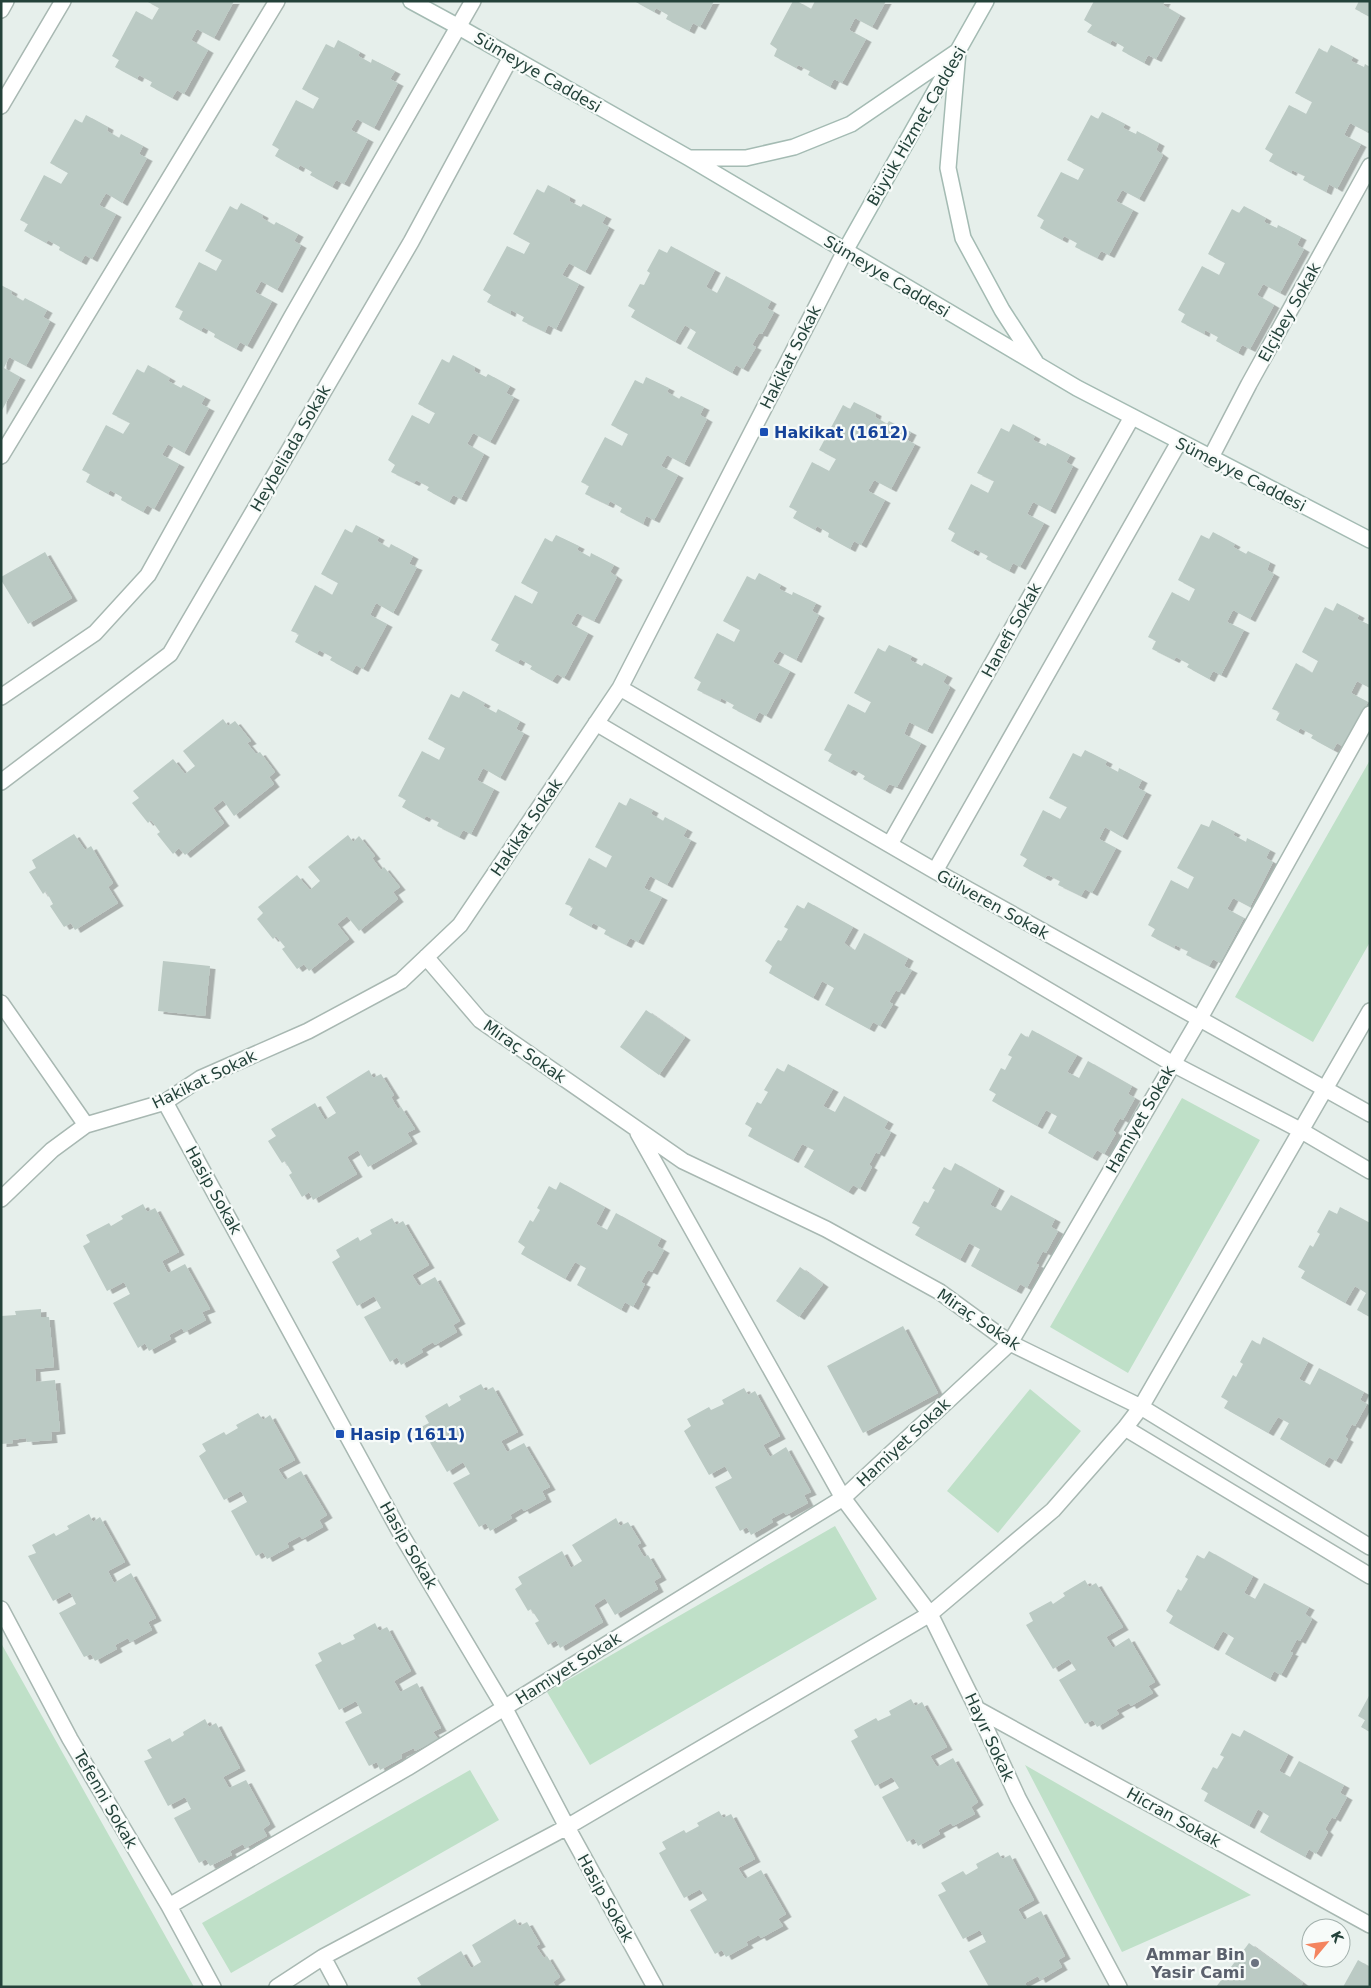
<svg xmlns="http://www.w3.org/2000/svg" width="1371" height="1988" font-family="'DejaVu Sans',sans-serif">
<defs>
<filter id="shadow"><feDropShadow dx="5.5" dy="3" stdDeviation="0" flood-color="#0004"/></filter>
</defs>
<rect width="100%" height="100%" fill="#e6efeb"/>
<path fill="#bfe0c8" d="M1370 760V942L1313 1042 1235 997Z
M1182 1098 1260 1140 1128 1373 1050 1327Z
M1030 1389 1081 1431 998 1533 947 1491Z
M835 1526 877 1599 590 1765 547 1692Z
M1 1643 194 1987H1Z
M1025 1765 1251 1895 1122 1952Z
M470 1770 499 1820 231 1973 202 1923Z"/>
<path fill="#bbcac4" filter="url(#shadow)" d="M146 1H234L214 38 197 29 194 35 191 40 208 50 184 94 177 90 172 98 150 86 152 82 139 75 137 79 115 67 119 60 112 56 136 11 152 20 159 8Z
M634 1H714L700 27 693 23 689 31 666 19 668 15 656 8 654 12Z
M793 1H797L811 9 815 1H886L872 27 855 18 849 30 866 39 842 83 834 79 830 87 808 75 810 71 798 65 796 68 774 56 777 49 770 44Z
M1094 1H1165L1163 5 1180 15 1156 59 1148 55 1144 63 1122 51 1124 47 1112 40 1110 44 1087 32 1092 25 1084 20Z
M1359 1H1370V17L1355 9Z
M338 40 360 52 358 56 371 63 372 59 395 71 390 79 398 83 374 128 357 119 351 130 368 139 344 184 336 180 332 187 310 175 312 172 300 165 298 169 275 156 279 149 272 145 296 100 313 109 319 98 302 89 326 44 334 48Z
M1331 45 1353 57 1351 61 1364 67 1365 64 1370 67V128L1367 132 1350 123 1344 135 1361 144 1337 189 1329 184 1326 192 1303 180 1305 176 1292 170 1291 173 1269 161 1273 154 1265 149 1289 105 1306 114 1312 102 1295 93 1319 48 1327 53Z
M1102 112 1125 124 1123 128 1136 134 1137 131 1159 143 1156 150 1163 155 1139 199 1122 190 1116 201 1133 210 1109 255 1101 251 1097 258 1075 247 1077 243 1064 236 1062 240 1040 228 1044 220 1037 216 1061 172 1078 180 1084 169 1067 160 1091 115 1098 119Z
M86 115 108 127 107 131 119 138 121 134 143 146 139 154 147 158 122 203 106 193 99 205 116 214 92 259 85 255 81 262 59 250 60 247 48 240 46 243 24 231 28 224 20 220 44 175 61 184 68 173 50 163 75 119 82 123Z
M548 185 570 197 569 201 581 207 583 204 606 216 602 223 609 227 585 272 569 263 562 275 579 284 556 329 548 325 545 332 522 321 524 317 511 310 510 314 487 302 491 295 483 290 507 246 524 254 530 243 513 234 537 189 544 193Z
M241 203 263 215 262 218 274 225 276 222 298 234 294 241 301 245 277 290 261 281 255 292 272 301 247 346 240 342 236 349 214 337 215 334 203 327 201 331 179 319 183 311 175 307 199 262 216 271 222 260 205 251 230 206 237 210Z
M1244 206 1266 218 1264 222 1277 228 1278 225 1301 237 1297 245 1304 249 1280 293 1263 284 1257 295 1274 305 1250 349 1242 345 1238 353 1216 341 1218 337 1205 330 1204 334 1181 322 1185 314 1178 310 1202 266 1219 275 1225 263 1208 254 1232 209 1239 213Z
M671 246 715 270 706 287 711 290 717 293 726 276 771 301 767 308 774 312 762 334 759 333 752 345 756 347 743 369 736 365 732 373 687 348 696 332 685 325 675 342 631 317 635 310 628 306 640 284 644 285 650 273 647 271 659 249 667 253Z
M1 285 12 291 11 294 23 301 25 298 47 310 43 317 50 321 26 366 9 357 4 368 20 377 1 412Z
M453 355 475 367 474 371 486 377 488 374 510 386 506 393 514 397 490 442 473 433 467 444 484 454 461 499 453 495 449 502 427 490 429 487 416 480 414 483 391 472 395 465 388 460 412 415 429 424 435 413 418 404 442 359 449 363Z
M148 365 170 378 168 381 181 388 183 385 205 397 201 404 209 408 184 453 168 444 162 455 179 464 154 509 147 505 143 512 121 500 122 497 110 490 108 494 86 482 90 474 82 470 106 425 123 434 130 423 112 414 137 369 144 373Z
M646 377 669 388 667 392 679 399 681 396 704 407 700 415 707 419 684 464 667 455 661 466 678 475 654 520 646 516 643 524 620 512 622 508 610 501 608 505 585 494 589 486 581 482 605 437 622 446 628 434 611 425 635 380 643 384Z
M854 402 876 413 875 417 887 424 889 421 911 432 907 440 915 444 891 489 874 480 868 491 885 500 861 545 854 541 850 549 828 537 829 533 817 526 815 530 793 518 797 511 789 507 812 462 829 471 836 459 819 450 843 405 850 409Z
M1013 424 1035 436 1033 440 1046 446 1047 443 1070 455 1066 462 1073 466 1050 511 1033 502 1027 514 1044 523 1020 567 1013 563 1009 571 986 559 988 556 975 549 973 553 951 541 955 533 948 529 971 484 988 493 994 481 977 473 1001 428 1009 432Z
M356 525 379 537 377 541 389 548 391 544 413 556 409 564 417 567 393 613 376 603 370 615 387 624 363 669 356 665 352 672 330 660 332 657 319 650 317 654 295 642 299 634 291 631 315 585 332 595 338 583 321 574 345 529 352 533Z
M1213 532 1235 544 1233 547 1246 554 1248 551 1270 562 1267 570 1274 574 1250 619 1233 610 1227 622 1244 630 1221 675 1213 671 1209 679 1187 667 1189 664 1176 657 1174 660 1152 649 1156 641 1148 637 1172 592 1189 601 1195 589 1178 580 1201 535 1209 539Z
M556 535 579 546 577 550 590 557 591 553 614 565 610 572 617 577 594 621 577 613 571 624 588 633 564 678 557 674 552 681 530 669 532 666 520 659 518 663 495 651 499 644 491 640 515 595 532 604 538 592 521 583 545 538 552 542Z
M45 552 72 598 28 624 1 580V577Z
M759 573 781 585 779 589 792 595 793 592 816 603 812 611 819 615 796 660 779 651 773 662 790 671 766 716 759 712 755 720 732 708 734 705 721 698 720 701 697 690 701 682 694 678 717 633 734 642 740 630 723 621 747 576 755 580Z
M1337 603 1359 615 1357 619 1370 625V688L1357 681 1351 693 1368 702 1344 747 1337 743 1333 750 1311 738 1313 735 1300 728 1298 732 1276 720 1280 712 1272 709 1296 663 1312 673 1318 661 1302 652 1325 607 1333 611Z
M889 645 912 656 910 660 922 666 924 663 947 675 943 682 950 687 927 731 909 722 904 734 921 743 897 787 889 784 885 791 863 779 865 776 853 769 850 773 828 761 832 754 824 750 848 704 865 713 871 702 854 693 878 648 885 652Z
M463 691 485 703 483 706 496 713 498 709 520 721 516 729 524 733 500 778 483 768 477 780 494 789 471 834 463 830 459 837 437 826 439 822 426 816 424 819 402 807 406 800 398 796 422 751 439 760 445 748 428 739 451 694 459 698Z
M223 719 228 726 235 721 251 741 247 743 256 754 260 752 275 772 269 777 274 784 234 816 223 800 213 808 224 823 185 855 179 848 173 854 157 834 160 832 151 820 148 823 132 803 139 798 133 791 173 759 185 774 195 766 183 751Z
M1085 750 1107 761 1105 765 1118 772 1119 768 1142 780 1138 788 1146 792 1122 837 1105 827 1099 839 1116 848 1092 893 1085 889 1081 896 1058 885 1060 881 1048 875 1045 878 1023 866 1027 859 1020 855 1043 810 1060 819 1067 807 1049 798 1073 753 1081 757Z
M630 798 653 810 651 814 663 821 665 817 687 829 683 836 691 840 667 885 650 876 644 888 662 897 638 942 630 938 626 945 604 934 606 930 593 923 591 927 569 915 573 907 565 904 589 858 606 868 612 856 595 847 619 802 626 806Z
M1212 820 1235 832 1233 835 1246 842 1247 838 1270 850 1266 858 1273 862 1250 907 1233 898 1227 909 1244 918 1220 963 1213 959 1209 966 1186 955 1188 951 1175 945 1174 948 1151 936 1155 929 1148 925 1171 880 1188 889 1194 877 1177 868 1201 824 1209 827Z
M74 834 85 850 91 846 113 883 108 887 118 903 75 930 71 923 64 927 50 906 53 904 46 891 43 894 29 872 36 868 32 860Z
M348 835 353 842 359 836 375 856 372 858 381 870 384 867 400 887 393 892 398 899 359 931 347 916 337 924 349 939 309 971 304 964 297 969 282 949 285 947 276 936 273 939 257 919 263 913 258 907 297 875 310 890 320 881 308 867Z
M808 902 853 927 844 943 849 947 855 950 864 933 908 958 904 966 912 970 899 992 896 990 889 1002 893 1004 880 1026 873 1022 869 1029 825 1005 834 988 822 981 813 998 769 973 772 966 765 961 778 940 781 941 788 929 784 927 797 905 804 909Z
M163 961 210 966 205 1016 158 1011Z
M646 1010 685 1037 659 1075 620 1047Z
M1032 1030 1077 1055 1067 1072 1079 1078 1088 1061 1132 1086 1128 1094 1135 1098 1123 1120 1120 1118 1113 1130 1116 1133 1104 1154 1097 1150 1092 1158 1048 1133 1057 1116 1046 1110 1037 1126 992 1101 996 1094 989 1090 1001 1068 1005 1070 1012 1057 1008 1055 1021 1033 1028 1038Z
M788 1064 833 1089 823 1106 835 1112 844 1096 888 1121 884 1128 891 1132 879 1154 876 1152 869 1165 872 1167 860 1189 853 1185 848 1192 804 1167 814 1150 802 1144 793 1160 748 1136 752 1128 745 1124 757 1102 761 1104 768 1092 764 1090 777 1068 784 1072Z
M369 1070 373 1078 381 1074 394 1095 391 1097 398 1109 401 1107 415 1129 407 1133 412 1141 368 1167 358 1150 347 1157 357 1174 313 1200 309 1192 302 1197 289 1175 292 1173 285 1161 282 1163 268 1141 276 1136 271 1129 315 1103 325 1120 336 1113 326 1097Z
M955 1163 999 1188 990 1205 996 1208 1001 1211 1011 1195 1055 1219 1051 1227 1058 1231 1046 1253 1043 1251 1036 1264 1039 1265 1027 1288 1020 1284 1016 1291 971 1266 980 1249 969 1243 960 1260 915 1235 920 1227 912 1223 924 1201 928 1203 935 1190 932 1188 944 1167 951 1171Z
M560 1182 605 1207 596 1224 607 1230 616 1213 661 1238 657 1246 664 1250 652 1272 648 1270 641 1282 645 1284 633 1307 625 1302 621 1310 577 1285 586 1268 575 1262 565 1279 521 1254 525 1247 518 1242 530 1220 533 1222 540 1210 537 1208 549 1186 556 1190Z
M143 1204 147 1212 155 1208 179 1252 162 1261 168 1273 185 1264 210 1309 202 1312 206 1320 184 1332 182 1328 169 1335 171 1339 149 1351 145 1343 138 1348 113 1303 130 1294 124 1282 107 1291 83 1246 90 1242 86 1235 109 1223 111 1226 123 1219 121 1216Z
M1340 1207 1370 1223V1317L1357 1310 1366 1293 1355 1286 1345 1303 1301 1278 1305 1271 1298 1267 1310 1245 1313 1247 1320 1234 1317 1232 1329 1210 1337 1214Z
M392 1218 396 1225 403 1221 429 1265 412 1275 419 1286 435 1277 460 1321 453 1325 457 1332 435 1345 433 1342 421 1349 423 1352 401 1365 397 1357 390 1362 364 1317 381 1308 374 1296 357 1306 332 1262 340 1257 336 1250 358 1237 360 1241 372 1234 370 1230Z
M800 1267 823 1284 799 1317 776 1301Z
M41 1309V1317H49L54 1367 35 1369 36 1382 55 1380 60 1431 51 1432 52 1440 27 1442 26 1438 12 1440 13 1443 1 1444V1316L16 1315 15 1311Z
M903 1326 938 1393 863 1433 827 1366Z
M1263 1337 1308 1362 1299 1379 1310 1385 1319 1368 1364 1392 1360 1400 1367 1404 1355 1426 1352 1424 1345 1437 1348 1439 1336 1461 1329 1457 1324 1465 1280 1439 1289 1423 1278 1417 1268 1433 1224 1408 1228 1401 1221 1397 1233 1375 1236 1377 1243 1364 1240 1362 1252 1340 1260 1345Z
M481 1384 485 1391 493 1387 518 1432 501 1441 507 1452 524 1443 550 1487 542 1491 546 1499 524 1511 522 1508 510 1515 512 1518 490 1531 486 1523 479 1527 453 1483 470 1474 463 1462 447 1472 421 1427 429 1423 425 1416 447 1403 449 1407 461 1400 459 1396Z
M744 1388 748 1395 755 1391 780 1436 763 1445 770 1457 786 1447 811 1492 804 1495 808 1503 786 1515 784 1512 771 1519 773 1522 751 1535 747 1527 740 1531 715 1487 732 1478 725 1466 709 1475 684 1431 691 1426 687 1419 709 1407 711 1410 724 1404 722 1400Z
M258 1413 263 1420 270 1415 295 1460 278 1469 285 1480 301 1471 327 1515 319 1520 323 1527 302 1539 300 1536 287 1543 289 1547 267 1559 263 1552 256 1556 231 1511 247 1502 241 1491 224 1500 199 1456 206 1451 202 1444 224 1432 226 1435 238 1428 236 1425Z
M89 1514 93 1522 100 1517 125 1562 108 1571 114 1583 131 1573 156 1618 148 1622 152 1630 130 1642 128 1638 115 1645 117 1649 95 1661 91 1654 84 1657 59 1613 76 1604 70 1592 53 1601 28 1556 36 1553 32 1545 54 1533 56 1536 69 1529 67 1526Z
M616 1518 620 1526 628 1522 641 1543 637 1545 644 1557 648 1555 661 1577 654 1581 658 1589 615 1615 605 1598 594 1605 603 1622 560 1648 556 1640 548 1645 535 1623 539 1621 531 1609 528 1611 515 1589 522 1584 518 1577 562 1551 571 1568 582 1561 572 1545Z
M1209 1551 1253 1576 1244 1593 1255 1599 1264 1583 1309 1607 1305 1614 1312 1619 1300 1641 1297 1639 1290 1652 1293 1653 1281 1675 1274 1671 1270 1679 1225 1654 1234 1638 1223 1631 1213 1648 1169 1623 1173 1616 1166 1611 1178 1589 1181 1591 1188 1579 1185 1577 1197 1555 1204 1559Z
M1085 1580 1089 1587 1096 1583 1123 1627 1106 1637 1113 1648 1129 1638 1155 1682 1148 1686 1153 1693 1131 1706 1129 1703 1116 1710 1119 1714 1097 1727 1093 1720 1085 1724 1059 1680 1076 1670 1069 1659 1053 1669 1026 1625 1033 1621 1029 1613 1051 1601 1053 1604 1065 1596 1063 1593Z
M375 1623 379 1631 387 1627 411 1671 394 1681 400 1692 417 1683 441 1728 433 1732 438 1739 415 1751 414 1748 401 1754 402 1758 380 1770 377 1762 369 1766 345 1722 362 1713 356 1701 339 1710 315 1665 322 1661 318 1653 340 1642 342 1645 355 1639 353 1635Z
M1370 1694V1732L1361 1727 1365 1720 1358 1716Z
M911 1699 915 1706 922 1702 947 1747 930 1756 937 1767 953 1758 978 1802 971 1807 975 1814 953 1826 951 1823 938 1830 940 1834 918 1846 914 1838 907 1842 882 1797 899 1788 892 1777 875 1786 851 1741 858 1737 854 1730 876 1718 878 1721 891 1715 889 1711Z
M205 1719 209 1727 216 1723 240 1768 223 1777 229 1788 246 1780 270 1824 263 1829 267 1836 245 1848 243 1844 230 1851 232 1855 210 1866 206 1859 199 1863 174 1818 191 1809 185 1797 168 1806 144 1761 152 1758 147 1750 170 1738 172 1742 184 1735 183 1732Z
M1244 1730 1288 1754 1279 1771 1290 1777 1299 1761 1344 1785 1340 1793 1347 1797 1335 1819 1332 1817 1325 1829 1328 1832 1316 1854 1309 1849 1305 1857 1260 1832 1269 1816 1258 1809 1249 1826 1204 1801 1208 1793 1201 1789 1213 1767 1217 1769 1224 1757 1220 1755 1232 1733 1240 1737Z
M719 1811 723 1818 731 1814 755 1859 738 1868 745 1879 761 1870 786 1914 778 1919 783 1926 761 1938 759 1935 746 1942 748 1945 726 1957 722 1950 715 1954 690 1910 707 1900 700 1889 684 1898 659 1853 666 1849 662 1842 684 1830 686 1833 699 1826 697 1823Z
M998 1852 1002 1859 1010 1855 1034 1900 1018 1909 1024 1920 1041 1911 1065 1956 1058 1960 1062 1967 1040 1980 1038 1976 1025 1983 1027 1987H989L969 1951 986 1942 980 1930 963 1939 938 1895 946 1891 941 1883 963 1871 966 1875 978 1868 976 1864Z
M515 1919 519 1926 527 1922 540 1944 536 1946 544 1958 547 1956 560 1977 553 1982 556 1987H419L421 1985 417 1978 461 1951 471 1968 481 1962 472 1945Z
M1249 1943 1303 1983 1300 1987H1216Z
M1358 1960 1370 1967V1987H1343Z"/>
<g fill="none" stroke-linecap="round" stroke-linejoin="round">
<g stroke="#a8b8b2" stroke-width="18">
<path id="street" d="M1 10 6 1
M1 106 63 1
M1 456 277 1
M1210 459 1249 384 1370 166
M620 688 935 871 1370 1114
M1 697 95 633 148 575 291 318 473 1
M596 723 1173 1064 1300 1130 1370 1171
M1 782 170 654 411 242 511 57
M890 844 1132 417
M935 871 1179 442
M426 957 480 1020 683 1161 826 1229 940 1292 1010 1343 1141 1407 1370 1547
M1 1003 86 1125
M165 1102 401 1534 504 1707 567 1827 655 1987
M638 1133 843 1498 930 1614 977 1709 1018 1798 1119 1987
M1 1199 52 1150 86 1125 165 1102 201 1078 308 1031 401 981 460 925 620 688 845 251
M1125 1428 1370 1576
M1 1609 70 1739 169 1906 213 1987
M977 1709 1370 1925
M169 1906 407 1768 843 1498 1010 1343 1200 1018 1370 714
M323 1957 339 1987
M277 1987 323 1957 567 1827 930 1614 1053 1510 1125 1428 1141 1407 1370 1011"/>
</g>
<g stroke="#a4bbb3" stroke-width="18">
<path id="secondary" d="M411 1 457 26 689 158 1077 388 1370 540
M958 51 948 168 963 238 1002 310 1035 361
M690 158H746L794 147 851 124 958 51
M845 251 986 1"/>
</g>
<use href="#street" stroke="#fff" stroke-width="15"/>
<use href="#secondary" stroke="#fff" stroke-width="15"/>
</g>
<g fill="#1a4fb4" stroke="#f7fbf9" stroke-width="2">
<rect x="759" y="427" width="10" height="10" rx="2.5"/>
<rect x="335" y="1429" width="10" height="10" rx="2.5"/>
</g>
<circle fill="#6b7280" stroke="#f7fbf9" stroke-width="2" cx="1255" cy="1963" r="5"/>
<g text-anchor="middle" stroke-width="4.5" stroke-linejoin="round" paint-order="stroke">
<g font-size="16" fill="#24423a" stroke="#f7fbf9">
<text transform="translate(538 72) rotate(30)" y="6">Sümeyye Caddesi</text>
<text transform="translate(916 126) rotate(-60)" y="6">Büyük Hizmet Caddesi</text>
<text transform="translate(887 276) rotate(31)" y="6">Sümeyye Caddesi</text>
<text transform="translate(1289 312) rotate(-61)" y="6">Elçibey Sokak</text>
<text transform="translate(790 357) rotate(-63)" y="6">Hakikat Sokak</text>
<text transform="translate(290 448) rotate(-60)" y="6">Heybeliada Sokak</text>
<text transform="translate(1241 474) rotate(27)" y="6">Sümeyye Caddesi</text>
<text transform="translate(1011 630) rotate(-61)" y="6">Hanefi Sokak</text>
<text transform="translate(526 827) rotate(-56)" y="6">Hakikat Sokak</text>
<text transform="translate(993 904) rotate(29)" y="6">Gülveren Sokak</text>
<text transform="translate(525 1051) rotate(35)" y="6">Miraç Sokak</text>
<text transform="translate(204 1079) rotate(-26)" y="6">Hakikat Sokak</text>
<text transform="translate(1140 1119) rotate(-60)" y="6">Hamiyet Sokak</text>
<text transform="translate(214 1190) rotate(61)" y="6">Hasip Sokak</text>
<text transform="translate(979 1319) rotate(34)" y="6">Miraç Sokak</text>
<text transform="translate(903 1442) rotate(-43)" y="6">Hamiyet Sokak</text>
<text transform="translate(409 1545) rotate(60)" y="6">Hasip Sokak</text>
<text transform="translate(568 1668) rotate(-32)" y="6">Hamiyet Sokak</text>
<text transform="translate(990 1737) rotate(65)" y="6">Hayır Sokak</text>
<text transform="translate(106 1799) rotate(60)" y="6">Tefenni Sokak</text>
<text transform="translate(1174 1817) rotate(29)" y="6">Hicran Sokak</text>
<text transform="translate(606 1898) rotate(61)" y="6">Hasip Sokak</text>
</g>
<g font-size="16" font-weight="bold" fill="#164399" stroke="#f7fbf9" text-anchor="start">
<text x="774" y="438">Hakikat (1612)</text>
<text x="350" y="1440">Hasip (1611)</text>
</g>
<g font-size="16" font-weight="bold" fill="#5b616d" stroke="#f7fbf9" text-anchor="end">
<text x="1245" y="1960">Ammar Bin<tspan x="1245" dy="18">Yasir Cami</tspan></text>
</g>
</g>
<rect width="1371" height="1988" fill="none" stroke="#24423a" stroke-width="5"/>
<g transform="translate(1326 1943) rotate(61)"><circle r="24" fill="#f7fbf9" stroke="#a3b1ad"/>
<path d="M0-4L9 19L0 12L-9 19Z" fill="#f4845f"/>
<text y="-8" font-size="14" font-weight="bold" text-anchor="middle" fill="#24423a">K</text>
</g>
</svg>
